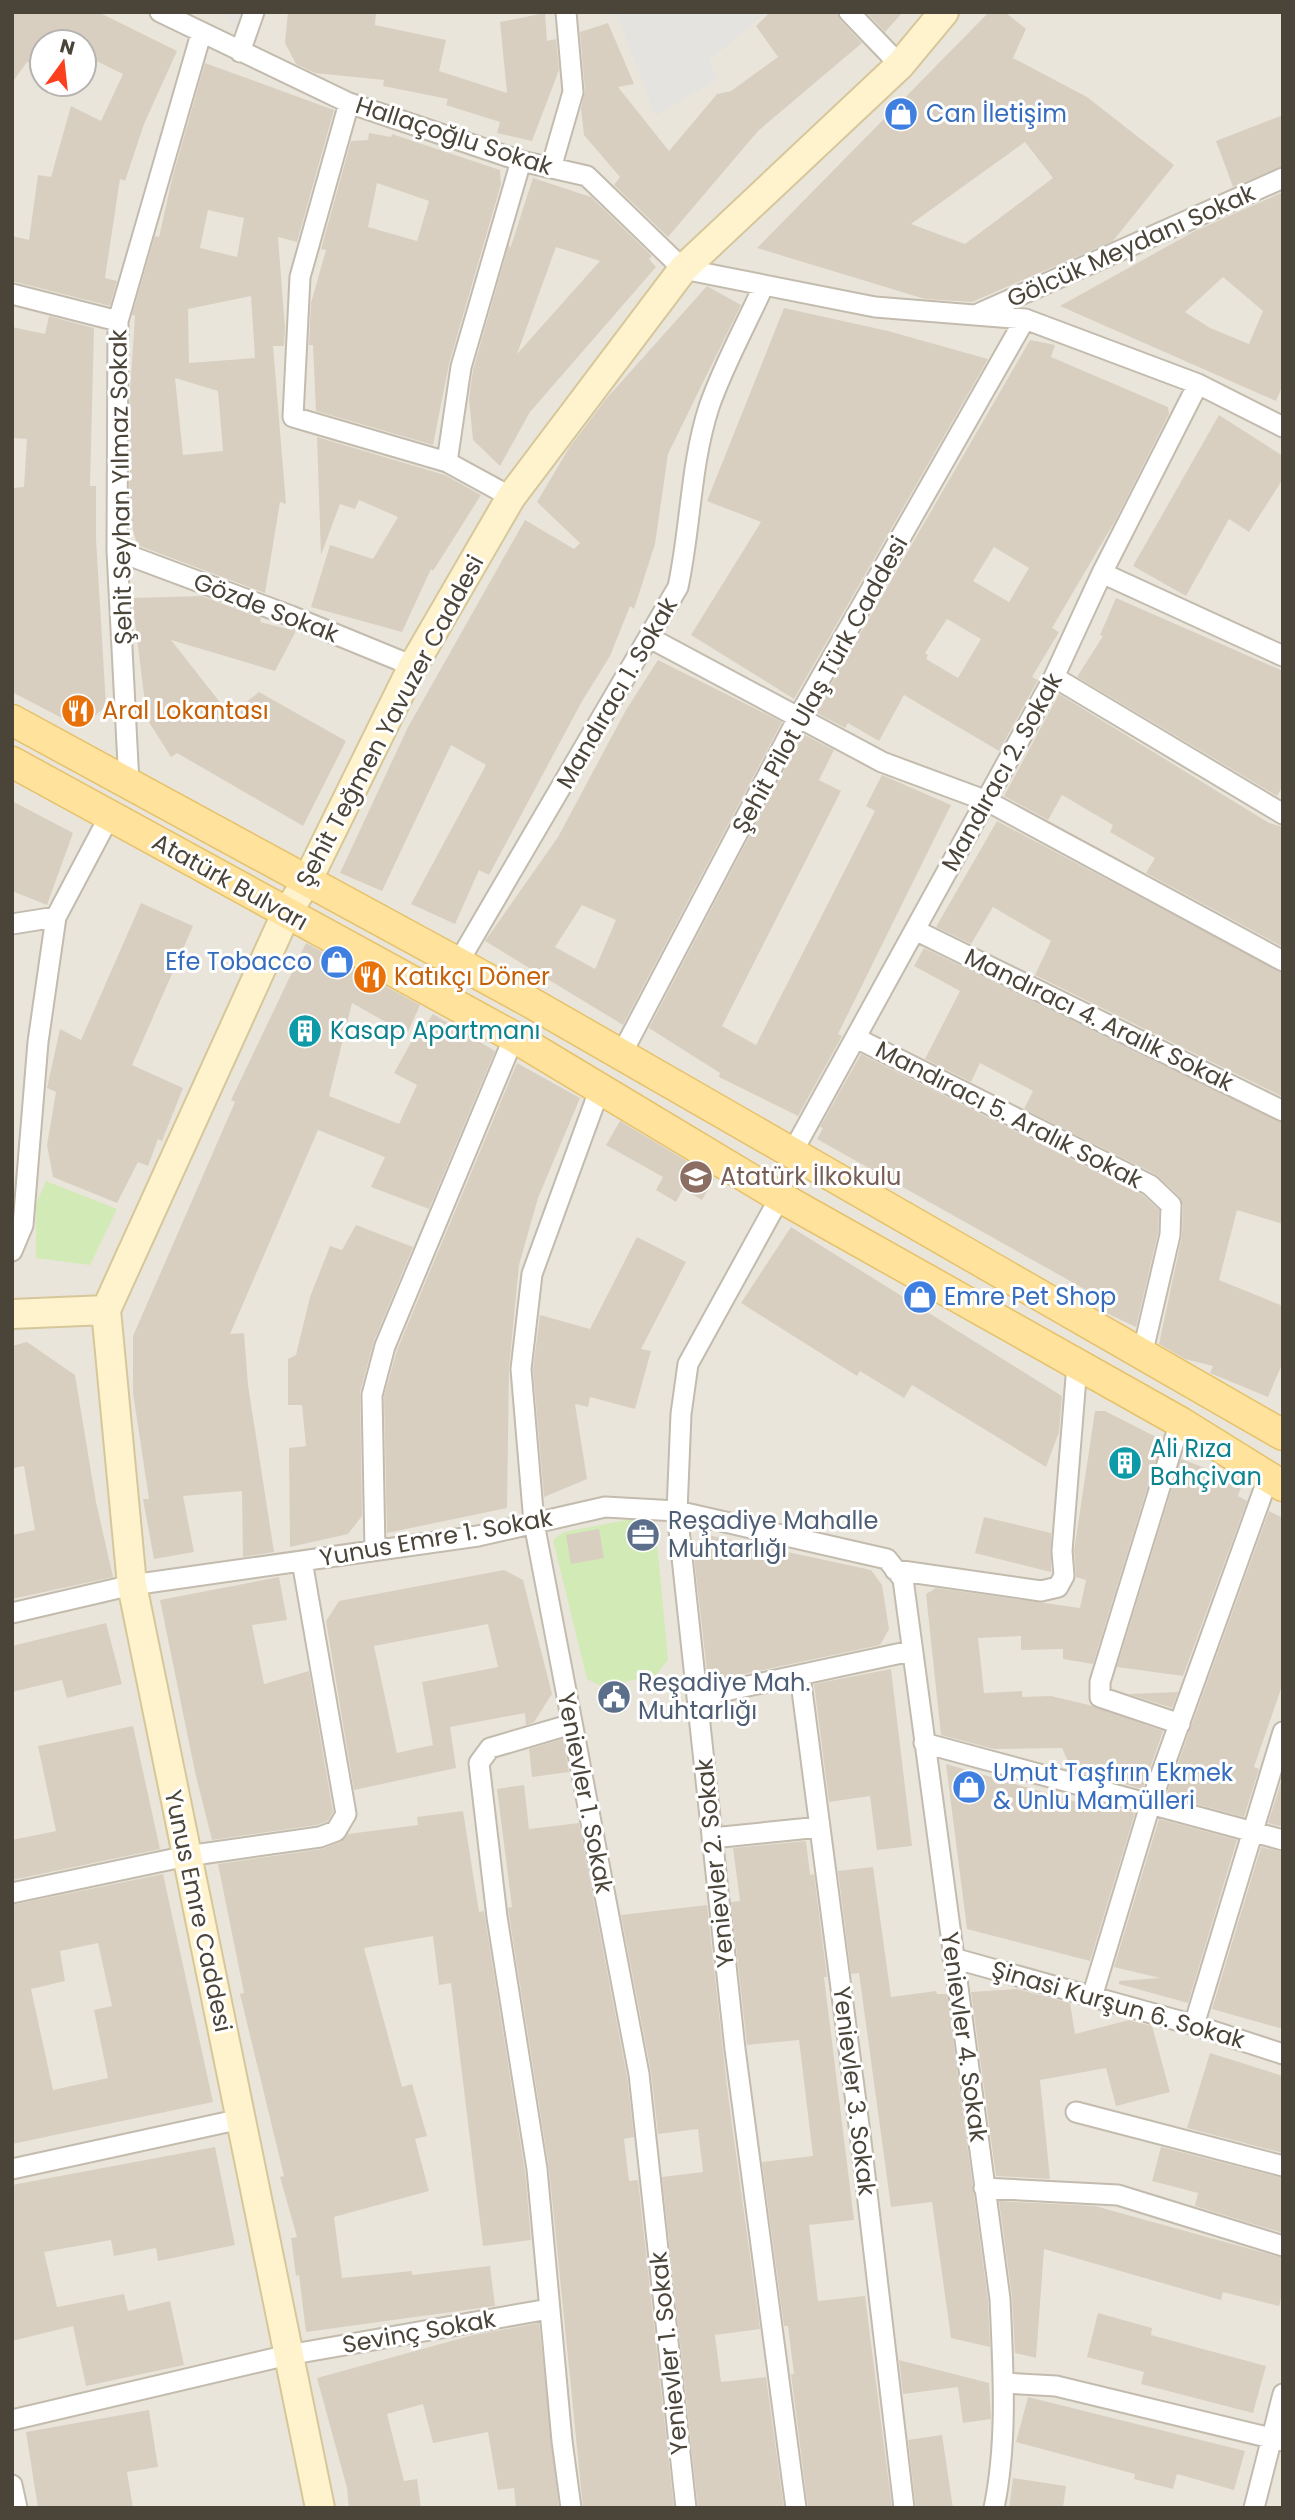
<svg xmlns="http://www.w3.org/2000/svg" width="1295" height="2520" font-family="Poppins,sans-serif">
<rect width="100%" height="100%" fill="#f6f3ec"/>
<path fill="#eae5da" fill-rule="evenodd" d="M12 12H1283V2508H12ZM42 42H84V84H42Z"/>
<path fill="#d2eab5" d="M46 1181 117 1209 90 1265 36 1258V1204Z
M637 1518 656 1532 668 1660 656 1675 603 1687 587 1679 553 1540 564 1532Z"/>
<path fill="#e5e3e0" d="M221 12H242L239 30Z
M616 12H767L709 61 718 79 655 116Z"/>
<path fill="#d8cfc1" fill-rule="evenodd" d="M12 12H98L177 51 144 124 125 181 120 179 105 278 117 281 110 306 12 281V236L29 240 38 175 51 177 71 106 101 121 123 74 84 55V42H42V55L35 64 27 62 12 83Z
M288 12H376L375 25 446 40 439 71 507 93 500 22 545 13 547 41 556 39 559 70 532 141 497 133 500 122 446 105 448 99 383 86 384 80 315 73 296 64 285 43Z
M770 12H837L840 20 862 43 758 131 668 237 614 185 620 177 584 135 581 109 585 91 580 32 608 23 634 84 618 87 669 151 717 94 731 91 778 57 756 26Z
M866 12H903L885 32Z
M989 12H1005L1026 29 1013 58 1087 97 1174 165 1113 241 972 302 925 299 757 248ZM1025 142 1053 178 965 244 911 224Z
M205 63 334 110 297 242 278 237 285 328 284 346H273L286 504 280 502 265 593 137 545 129 514 130 391 135 316 132 315 155 236 159 237 172 179ZM208 210 244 218 237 257 200 248ZM251 296 255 358 189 363 188 309ZM175 378 218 391 223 451 183 455Z
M1283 115V166L1233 187 1216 141Z
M369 133 391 137 392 134 500 170 501 184 449 364 433 445 316 411 313 345H309L311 303 326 250 321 249 351 141 368 140ZM377 183 429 201 417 241 368 227Z
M533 178 591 197 652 256 649 259 656 267 530 412 500 466 473 440 469 399 473 370 509 244 510 249ZM556 247 600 261 517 354Z
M1283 192V385L1276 401 1060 306 1195 231ZM1223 277 1263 311 1249 344 1210 328 1185 312Z
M707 286 741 305 668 454 655 544 634 609 630 606 610 656 581 703 489 875 479 870 455 924 411 904 486 765 451 745 382 891 340 873 408 727 525 520 574 549 580 543 537 502 569 448 606 399Z
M784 308 888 331 988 359 794 699 691 635 761 522 707 501Z
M49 316 94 328 90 486H96V539L106 706 81 728 12 692V488L24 487 27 439 13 438 12 327 45 334Z
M1030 340 1055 345 1051 357 1168 407 1169 414 1115 521 1052 628 1059 632 1032 677 1038 680 999 751 904 695 879 741 848 723 845 728 815 712ZM994 547 1029 568 1009 602 973 581ZM947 619 981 639 958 678 926 659 928 655 925 653Z
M1219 415 1283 456V479L1249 532 1229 519 1186 596 1133 566Z
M317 437 445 475 481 495 433 571 431 569 402 632 311 607 330 545 373 559 398 517 359 500 355 509 340 504 321 555Z
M202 596 261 618 260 622 296 631 275 671 171 640 230 715 259 692 346 741 303 826 177 753 171 757 147 719 132 598Z
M1116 598 1283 671V786L1277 796 1077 677 1103 636 1100 635Z
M658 660 782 722 623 1025 485 941 558 837 626 710ZM582 905 616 920 595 969 555 947Z
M1059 694 1269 823 1283 827V947L1146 873 1155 858 1110 832 1113 825 1062 795 1048 820 1004 796Z
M803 734 834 750 819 780 841 791 722 1026 756 1045 875 811 866 806 882 775 951 805 838 1034 842 1036 798 1116 719 1077 720 1073 649 1028Z
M12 801 73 833 47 905 12 891Z
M997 821 1283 973V1097L1035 975 1051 941 993 907 971 944 936 927Z
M141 903 193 926 132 1065 183 1088 162 1141 158 1139 148 1166 138 1162 117 1203 53 1177 47 1145 56 1092 47 1088 60 1029 81 1040Z
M306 943 420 1005 407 1034 352 1003 329 1096 399 1124 417 1085 394 1073 419 1028 422 1030 433 1014 495 1051 429 1209 371 1187 385 1157 318 1130 230 1334 244 1333 248 1385 274 1552 243 1557 242 1491 183 1496 194 1552 154 1559 143 1499H149L133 1393V1336L235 1102 231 1100Z
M924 948 1283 1123V1224L1237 1210 1219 1280 1283 1306V1362L1268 1397 1210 1373 1213 1366 1185 1359 1159 1344 1182 1236 1183 1205 1179 1196 1155 1174 1024 1109 1033 1091 980 1063 971 1082 925 1059 960 991 914 966Z
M861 1054 1143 1195 1159 1210 1158 1233 1136 1327 1102 1311 1104 1300 817 1139 823 1128 820 1127Z
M517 1063 580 1098 538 1198 519 1265 509 1368 507 1508 387 1533 384 1396 397 1350Z
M620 1121 715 1178 702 1200 683 1189 676 1202 656 1190 663 1177 606 1145Z
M356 1225 413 1247 374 1341 360 1392 362 1516 348 1534 290 1547 289 1448 306 1446 302 1405H288V1359L296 1355 310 1297 330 1246 342 1250Z
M791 1227 1062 1396 1059 1432 1046 1467 912 1385 904 1398 860 1371 857 1376 741 1303Z
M637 1237 686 1262 641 1349 651 1351 635 1409 590 1397 588 1407 575 1404 587 1479 544 1497 533 1369 540 1315 590 1329Z
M27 1342 75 1375 96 1502 113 1577 12 1599V1535L35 1530 24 1466 14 1468 12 1457V1346Z
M1095 1411H1105L1162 1440 1093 1664 1063 1659V1649L1021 1650V1636L978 1638 984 1693 1022 1691V1697L1051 1696 1093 1706 1163 1731 1143 1789 1072 1770 1062 1748 994 1749 941 1735 926 1594 936 1588 1080 1608 1086 1580 1076 1577 1074 1551Z
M1181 1459 1243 1482 1238 1496 1247 1501 1183 1676 1117 1667Z
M1269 1511 1283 1518V1683L1254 1767 1259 1769 1244 1817 1166 1796Z
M984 1517 1051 1533V1572L975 1553Z
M599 1529 604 1558 571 1564 566 1535Z
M708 1535 871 1570 882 1585 889 1629 880 1645 721 1679 707 1671 693 1549Z
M504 1570 523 1580 552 1694 534 1722 526 1725 525 1713 450 1727 456 1768 354 1790 326 1621 339 1601ZM488 1624 498 1667 422 1682 433 1745 397 1753 374 1646Z
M279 1577 287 1620 252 1625 264 1684 309 1671 333 1812 328 1821 317 1825 212 1840 195 1772 160 1600Z
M106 1623 122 1684 67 1698 62 1680 12 1692V1646Z
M891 1669 912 1846 877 1850 870 1796 829 1802 814 1684Z
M1178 1692 1172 1708 1128 1694Z
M133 1726 160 1849 12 1880V1840L56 1831 38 1746Z
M563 1739 569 1772 532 1777 529 1749Z
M946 1764 1088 1805 1085 1799 1135 1813 1090 1961 967 1929Z
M1283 1776V1827L1268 1823Z
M524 1785 529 1829 579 1823 627 2076 634 2137 624 2139 629 2181 638 2180 674 2508H583L549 2168 509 1915 508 1908 512 1907 497 1789Z
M463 1811 479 1912 484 1911 525 2171 531 2240 483 2246 451 1983 439 1985 433 1936 364 1948 402 2087 412 2084 427 2136 415 2139 429 2191 334 2217 342 2278 412 2271V2275L490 2266 495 2306 306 2332 299 2275 296 2276 291 2238 297 2237 280 2177 284 2176 240 1994 244 1993 218 1864 322 1849 340 1842 348 1834 418 1825 417 1817Z
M1159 1819 1237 1840 1188 2003 1119 1984V1981L1160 1978 1114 1967Z
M806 1841 810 1875 814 1874 827 1977H824L854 2220 809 2225 818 2301 865 2296 892 2508H808L791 2374H794L788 2326H784L762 2162 813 2156 799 2040 747 2045 731 1902 740 1901 733 1848Z
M1261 1847 1283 1852V2029L1212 2009Z
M873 1867 891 1997 936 1991 937 1994H947L988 2300 990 2347 951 2338 932 2202 891 2207 859 1973 851 1974 838 1871Z
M163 1874 213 2102 12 2144V1905ZM98 1943 112 2006 94 2010 108 2078 53 2090 31 1989 65 1981 60 1951Z
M707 1905 728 2095 760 2329 715 2335 721 2382 766 2377 784 2508H698L662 2177 703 2172 698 2129 658 2134 651 2072 621 1915Z
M1017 1989 1070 2003 1075 2034 1129 2020 1152 2026 1170 2092 1116 2106 1106 2068 1040 2080 1050 2179 996 2176 971 1992Z
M1210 2053 1283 2076V2153L1187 2128Z
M215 2147 235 2245 158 2261 156 2248 114 2256 111 2240 44 2252 57 2307 124 2294 128 2311 170 2301 184 2365 86 2386 73 2326 12 2341V2185Z
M1161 2147 1283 2178V2233L1195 2206 1198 2193 1152 2181Z
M999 2201 1095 2206 1283 2258V2292L1279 2306 1223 2292 1221 2300 1044 2249 1036 2358 1015 2353 1012 2297Z
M1098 2313 1152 2328 1151 2335 1266 2366 1253 2413 1141 2384 1144 2372 1087 2357Z
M539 2323 559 2508H516L514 2488 498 2490 488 2432 433 2443 423 2404 387 2414 404 2481 417 2479 421 2508H349L347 2488 317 2378 473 2335Z
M899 2360 989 2383 991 2419 963 2423 958 2387 903 2394Z
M1028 2397 1245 2451 1234 2490 1177 2474 1173 2489 1134 2479 1135 2474 1016 2442Z
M149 2410 158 2467 127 2472 133 2508H38L26 2432Z
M942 2435 953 2508H916L908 2440Z
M1013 2478 1066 2486 1063 2508H1009Z"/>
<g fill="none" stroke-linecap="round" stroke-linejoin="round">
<g stroke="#c2bbae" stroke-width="23">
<path id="street" d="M160 12 349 103 521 161 587 176 683 269 875 307 1025 319 1198 384 1283 427
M849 12 900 65
M240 52 254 12
M349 103 300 277 293 417 447 462 511 497
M551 168 573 92 566 12
M12 294 118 321
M980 313 1283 178
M447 462 461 367 521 161
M117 551 291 616 413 666
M1102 573 1283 656
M650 638 882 762 987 801 1283 961
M1054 677 1283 814
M129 784 117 551 118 321 201 34
M12 924 56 917
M915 930 1283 1111
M458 963 678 587C691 527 690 466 709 407 723 366 746 325 764 285
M856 1038 1150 1185 1171 1205 1170 1235 1142 1355
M621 1055 799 716 1025 319
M600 1088 532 1274 521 1369 534 1523 639 2074 686 2508
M792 1153 1054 677 1102 573 1198 384
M780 1197 688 1364 681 1414 677 1511 735 2049 796 2508
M12 1251 23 1225 38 1042 56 917 110 815
M375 1550 372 1395 385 1346 514 1037
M895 1570 1041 1591 1058 1587 1064 1576 1062 1551 1077 1365
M12 1613 132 1585 478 1536 605 1507 677 1511 887 1559 903 1579 1000 2299C1003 2368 1008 2440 994 2508
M800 1675 860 2133 904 2508
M697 1697 911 1651
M1180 1724 1100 1697V1682L1180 1422
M924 1743 1283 1840
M712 1838 820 1827
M12 1893 187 1856 320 1837 336 1831 346 1814 302 1561
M953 1958 1194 2025 1283 2054
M1092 1997 1151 1802 1268 1478
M1194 2025 1283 1732
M1076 2112 1283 2166
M12 2169 241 2119
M984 2188 1118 2195 1283 2246
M1004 2383 1056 2386 1283 2441
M12 2420 288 2355 549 2309
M12 2485 17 2508
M571 2508 562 2441 537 2169 497 1917 479 1763 490 1748 572 1724
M1254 2508 1283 2394"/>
</g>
<g stroke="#d6c79b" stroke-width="32">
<path id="secondary" d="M12 1314 106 1310
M320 2508 132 1585 106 1310 286 914 307 881 413 666 511 497 683 269 900 65 944 12"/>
</g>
<g stroke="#e6c16a" stroke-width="33">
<path id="primary" d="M12 720 528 1001 1283 1435
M12 762 514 1037 780 1197 1180 1422 1283 1486"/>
</g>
<use href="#street" stroke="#fff" stroke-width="19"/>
<use href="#secondary" stroke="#fff3cd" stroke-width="28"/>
<use href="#primary" stroke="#ffe39c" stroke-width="30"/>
</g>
<defs>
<g id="shop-disc" transform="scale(1.75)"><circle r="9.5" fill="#3f7fe0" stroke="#fff"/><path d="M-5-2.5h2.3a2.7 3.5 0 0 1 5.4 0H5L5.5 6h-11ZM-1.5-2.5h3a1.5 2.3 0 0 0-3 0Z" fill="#fff"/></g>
<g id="restaurant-disc" transform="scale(1.75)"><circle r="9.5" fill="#e8710a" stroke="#fff"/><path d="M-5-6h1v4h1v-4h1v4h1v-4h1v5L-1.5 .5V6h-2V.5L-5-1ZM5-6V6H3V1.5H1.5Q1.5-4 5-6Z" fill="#fff"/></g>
<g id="building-disc" transform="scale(1.75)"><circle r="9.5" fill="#0f9aa8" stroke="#fff"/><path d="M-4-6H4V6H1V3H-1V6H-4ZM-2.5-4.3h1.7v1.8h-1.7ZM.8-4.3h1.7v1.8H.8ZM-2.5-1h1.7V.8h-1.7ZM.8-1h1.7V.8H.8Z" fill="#fff"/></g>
<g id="school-disc" transform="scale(1.75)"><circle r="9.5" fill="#8d6e63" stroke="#fff"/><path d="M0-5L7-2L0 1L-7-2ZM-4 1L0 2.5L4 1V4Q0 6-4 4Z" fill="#fff"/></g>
<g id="office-disc" transform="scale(1.75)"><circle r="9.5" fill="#5c6f8a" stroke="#fff"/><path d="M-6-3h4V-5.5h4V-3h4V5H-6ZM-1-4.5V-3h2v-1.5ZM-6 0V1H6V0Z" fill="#fff"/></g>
<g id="civic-disc" transform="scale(1.75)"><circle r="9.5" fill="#5c6f8a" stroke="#fff"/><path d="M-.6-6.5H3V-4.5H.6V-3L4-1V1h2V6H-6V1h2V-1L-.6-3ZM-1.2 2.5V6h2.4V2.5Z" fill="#fff"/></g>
</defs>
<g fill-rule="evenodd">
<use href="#shop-disc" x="901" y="114"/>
<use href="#restaurant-disc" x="78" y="711"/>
<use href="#shop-disc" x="337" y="962"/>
<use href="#restaurant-disc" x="370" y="977"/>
<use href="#building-disc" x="305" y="1031"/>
<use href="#school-disc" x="696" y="1177"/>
<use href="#shop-disc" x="920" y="1297"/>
<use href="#building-disc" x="1125" y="1463"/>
<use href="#office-disc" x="643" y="1535"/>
<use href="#civic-disc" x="614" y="1697"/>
<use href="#shop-disc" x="969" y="1787"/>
</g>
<g text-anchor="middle" stroke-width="6" stroke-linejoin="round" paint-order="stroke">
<g font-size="24" fill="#366cbe" stroke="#fff" text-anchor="start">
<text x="926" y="122">Can İletişim</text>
<text x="312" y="970" text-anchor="end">Efe Tobacco</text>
<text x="944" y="1305">Emre Pet Shop</text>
<text x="993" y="1781">Umut Taşfırın Ekmek<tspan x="993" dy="28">&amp; Unlu Mamülleri</tspan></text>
</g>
<g font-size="24" fill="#4b4439" stroke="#fff">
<text transform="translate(454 136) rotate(18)" y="8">Hallaçoğlu Sokak</text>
<text transform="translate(1131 246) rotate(-24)" y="8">Gölcük Meydanı Sokak</text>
<text transform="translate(121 487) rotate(-91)" y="8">Şehit Seyhan Yılmaz Sokak</text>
<text transform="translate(266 608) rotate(21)" y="8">Gözde Sokak</text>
<text transform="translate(820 685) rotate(-61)" y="8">Şehit Pilot Ulaş Türk Caddesi</text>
<text transform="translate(617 693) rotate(-60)" y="8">Mandıracı 1. Sokak</text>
<text transform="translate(390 721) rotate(-62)" y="8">Şehit Teğmen Yavuzer Caddesi</text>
<text transform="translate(1002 772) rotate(-61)" y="8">Mandıracı 2. Sokak</text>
<text transform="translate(230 882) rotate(29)" y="8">Atatürk Bulvarı</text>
<text transform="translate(1099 1020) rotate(26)" y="8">Mandıracı 4. Aralık Sokak</text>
<text transform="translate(1009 1115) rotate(27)" y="8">Mandıracı 5. Aralık Sokak</text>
<text transform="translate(436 1538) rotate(-10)" y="8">Yunus Emre 1. Sokak</text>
<text transform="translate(585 1793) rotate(79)" y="8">Yenievler 1. Sokak</text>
<text transform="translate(715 1863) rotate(-96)" y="8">Yenievler 2. Sokak</text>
<text transform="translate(198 1911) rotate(78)" y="8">Yunus Emre Caddesi</text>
<text transform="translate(1118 2005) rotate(16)" y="8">Şinasi Kurşun 6. Sokak</text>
<text transform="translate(964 2037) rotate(82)" y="8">Yenievler 4. Sokak</text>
<text transform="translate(854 2091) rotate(83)" y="8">Yenievler 3. Sokak</text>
<text transform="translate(419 2332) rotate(-10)" y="8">Sevinç Sokak</text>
<text transform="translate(669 2353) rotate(-96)" y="8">Yenievler 1. Sokak</text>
</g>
<g font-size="24" fill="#c56008" stroke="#fff" text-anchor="start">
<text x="102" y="719">Aral Lokantası</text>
<text x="394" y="985">Katıkçı Döner</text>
</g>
<g font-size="24" fill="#0d838f" stroke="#fff" text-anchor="start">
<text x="330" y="1039">Kasap Apartmanı</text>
<text x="1150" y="1457">Ali Rıza<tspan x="1150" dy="28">Bahçivan</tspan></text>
</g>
<g font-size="24" fill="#785e54" stroke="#fff" text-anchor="start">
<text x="720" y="1185">Atatürk İlkokulu</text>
</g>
<g font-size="24" fill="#4e5e75" stroke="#fff" text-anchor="start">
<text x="668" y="1529">Reşadiye Mahalle<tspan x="668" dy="28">Muhtarlığı</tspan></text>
<text x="638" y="1691">Reşadiye Mah.<tspan x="638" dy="28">Muhtarlığı</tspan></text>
</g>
</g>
<rect width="1295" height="2520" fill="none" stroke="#4b4439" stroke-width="28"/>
<g transform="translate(63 63) rotate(15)"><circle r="33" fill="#ffffff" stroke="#b7b4b0" stroke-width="2"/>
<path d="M0-5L12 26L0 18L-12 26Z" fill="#fc3f1d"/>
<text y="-10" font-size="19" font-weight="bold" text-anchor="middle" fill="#4b4439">N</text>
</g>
</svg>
